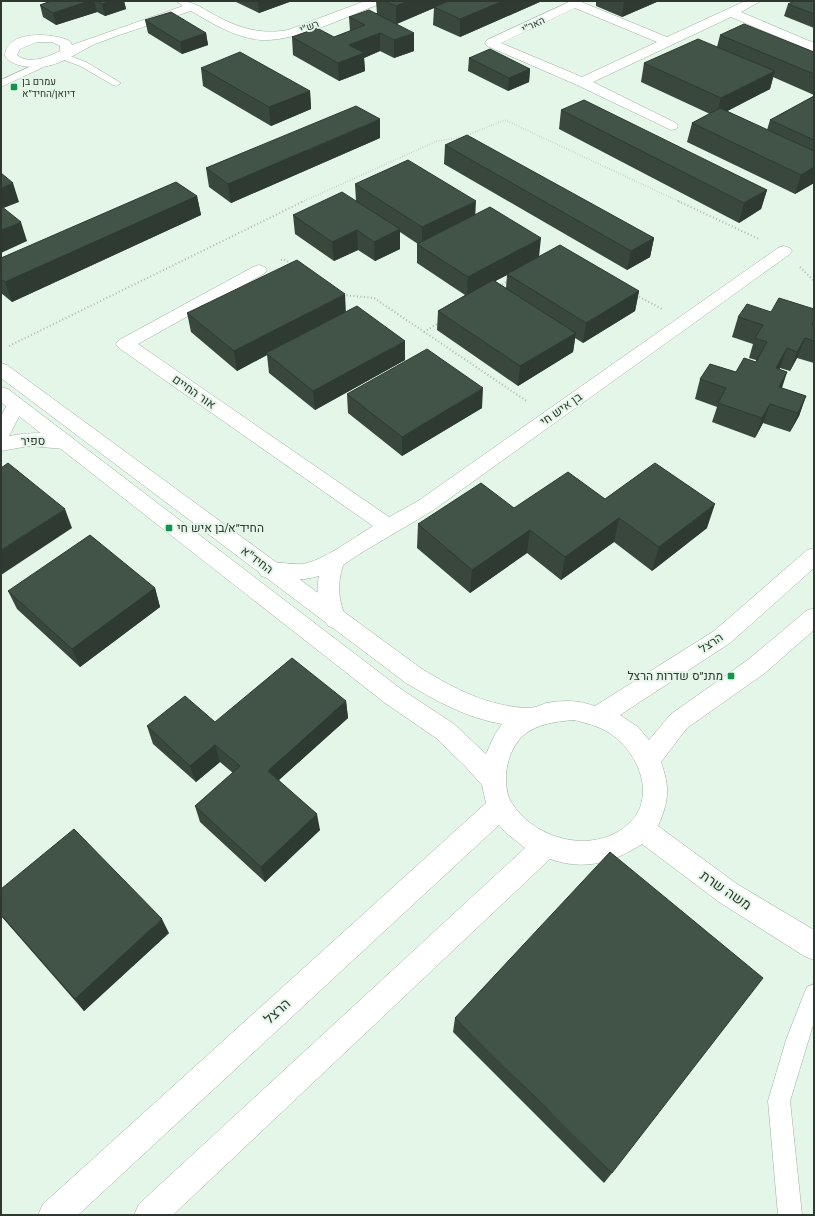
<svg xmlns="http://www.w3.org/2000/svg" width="815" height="1216" font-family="'Nunito Sans',Heebo,sans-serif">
<rect width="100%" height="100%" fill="#e3f6e7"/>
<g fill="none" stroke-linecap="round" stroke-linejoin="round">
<g stroke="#9fb1a3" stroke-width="1">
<path id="lane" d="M62 53 86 62 121 83 116 86 113 85 80 66 59 58V54Z
M47 59 50 60V64L1 87V80Z
M814 984V1022L790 1101 802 1215H778L768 1101 786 1040 804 994 807 987Z"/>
</g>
<g stroke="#9fb1a3" stroke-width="1">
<path id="street" d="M176 1C194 1 198 6 213 14 238 28 260 35 288 30L365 1H382L380 4C347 16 296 42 261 40 236 38 213 24 191 11 159 22 126 32 95 44 80 51 64 63 47 66 34 68 13 68 5 56 5 29 55 33 70 41L72 45 183 6ZM37 42H52L60 46V51C48 57 29 65 17 55L20 49Z
M571 1H579L667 37 745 1H761L741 12 814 43V52L731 17 593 82 676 123 678 126 676 129 671 130 577 85 487 46 485 43 487 40ZM575 8 657 42 582 77 501 43Z
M784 246 790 248 792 251 790 254 432 511 361 553 343 565C337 585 338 601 347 620L344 626 336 629 328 626C319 609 315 595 319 576 301 581 280 582 261 576L258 570 261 564C275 560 288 565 302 564 323 561 353 538 373 526L119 348 116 344 119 340 253 267 259 265 265 267 267 270 265 273 138 344 389 517 418 501 778 248Z
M16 399 23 401 25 405 9 436C30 432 52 432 72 437L75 442 72 447 65 449 29 446 1 451V416L9 401Z"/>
</g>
<g stroke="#9fb1a3" stroke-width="1">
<path id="secondary" d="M1 363 7 365 422 669C455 689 489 707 529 708 534 708 541 705 546 703 565 700 577 700 595 706L714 631 807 550 814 548V568L730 643 620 715 638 727 649 740 671 714 749 659 806 611 814 608V630L765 673 687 728 661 762C670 788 669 801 658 826L737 884 814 930V960L804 956 719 902 642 844C613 863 584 871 550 859L173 1215H134L139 1204 525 848 505 832 499 825 78 1215H38L43 1204 486 803 482 785 465 766 436 738 385 703 1 402V387L8 389 401 689 454 724 486 754 495 734 502 724C467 718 436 701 406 683L1 378ZM574 720C586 723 598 726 608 732 639 751 659 800 626 826 591 855 532 839 510 800 506 792 505 777 507 767 515 729 539 723 574 720Z"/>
</g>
<path stroke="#abbbae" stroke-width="1.5" stroke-dasharray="0.5 2" stroke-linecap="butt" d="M302 202 437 141 460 138 505 120 680 202"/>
<path stroke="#abbbae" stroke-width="2" stroke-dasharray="1 2.5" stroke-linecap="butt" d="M678 201 759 239
M281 260 283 259 293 264
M800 267 814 281
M499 286 508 281
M343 295 374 298 528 402
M636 295 662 309
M424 332 440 322
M9 346 304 201"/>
<use href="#lane" fill="#fff" fill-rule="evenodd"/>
<use href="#street" fill="#fff" fill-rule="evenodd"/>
<use href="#secondary" fill="#fff" fill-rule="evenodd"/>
</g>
<path fill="#39473d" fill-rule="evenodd" d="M51 1H124L126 9 105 16 97 12 56 25 43 17 40 5Z
M234 1H292L259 13Z
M376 1H542L460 37 433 25 434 8 397 24 414 51 394 58 380 51 364 58 365 71 339 81 293 55 292 37H334L350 31 349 17 377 13Z
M596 1H659L622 17 596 6Z
M814 1V28L784 16 788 4Z
M145 20 206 33 208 45 182 54 148 33Z
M720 35 814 52V95L773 77 770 89 727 111 767 130 770 120 814 96V183L795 194 687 142 692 123 710 114 641 82 644 63 717 47Z
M469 58 530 69 529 82 508 91 468 71Z
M201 68 310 91 311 109 271 126 203 86Z
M561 110 767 190 761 209 739 223 559 129Z
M380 138 231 203 209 187 206 168Z
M445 145 654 238 650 257 627 270 444 164Z
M355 184 475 215 539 256 639 291 635 311 583 343 575 338 573 352 518 386 437 330 438 311 465 295 417 263V244H418L400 232V249L375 261 358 250 334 261 295 234 293 215 356 201ZM507 275 506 288 495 281Z
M197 196 201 215 12 302 1 293V258Z
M814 309V363L797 358 790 371 780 368 779 369 787 372 782 388 806 396 799 416 790 432 763 423 755 438 712 422 717 407 695 399 700 379 736 372 756 362V360L749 358 753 344 732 337 738 317 771 312Z
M346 312 405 360 315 410 269 373 267 355 237 371 191 332 187 313Z
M347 394 482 408 402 456 348 413Z
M605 499 707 528 652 571 614 542 561 580 527 553 470 593 417 548 418 524 514 508Z
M155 588 160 607 80 667 17 609 8 591Z
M346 701 348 718 279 780 320 830 265 882 200 822 195 806 233 773 220 762 196 782 153 744 147 726 215 722Z
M1 889 169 933 84 1011 1 916Z
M455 1018 612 1173 604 1183 453 1032Z"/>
<path fill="#2e3a32" d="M89 1H94L97 12 56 25 53 13Z
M111 1H124L126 9 105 16 102 4Z
M258 1H292L259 13Z
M408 1H451L434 7V8L396 24V6Z
M503 1H542L460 37V19Z
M624 1H659L622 17Z
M206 33 208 45 182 54 180 42Z
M380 33V51L364 58 365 71 339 81 338 63 349 45Z
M414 33V51L394 58V40Z
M530 69 529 82 508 91 509 78Z
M775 71 770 89 716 117 721 98Z
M310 91 311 109 271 126 269 107Z
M380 119V138L231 203 228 184Z
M814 167V183L795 194 801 175Z
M13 183 19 202 1 209V188Z
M767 190 761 209 739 223 744 203Z
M197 196 201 215 12 302 5 282Z
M476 201 475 220 422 246V227Z
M21 222 27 241 1 253V230Z
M400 229V249L375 261 374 242Z
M357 230 358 250 334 261 332 242Z
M541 238 539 257 507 274V275L467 296 468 277Z
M654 238 650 257 627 270 631 251Z
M639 291 635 311 583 343 586 323Z
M345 294 346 314 266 353 267 355 237 371 234 351Z
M576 333 573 352 518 386 520 366Z
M805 338 797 358 790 371 797 352Z
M405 341V360L315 410 313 391Z
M787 348 780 368 769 388 776 368Z
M787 372 780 392 779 387Z
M483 388 482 408 402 456V437Z
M806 396 799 416 790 432 798 413Z
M770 404 763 423 755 438 762 418Z
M715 504 707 528 652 571 659 547Z
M65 509 72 528 1 575V550Z
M619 518 614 542 561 580 565 557Z
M530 530 527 553 470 593 472 570Z
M155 588 160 607 80 667 72 649Z
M346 701 348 718 271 787 268 771Z
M215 745 220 762 196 782 190 766Z
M317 814 320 830 265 882 261 867Z
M162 919 169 933 84 1011 75 999Z"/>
<path fill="#425347" stroke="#2e3a32" d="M51 1H89L53 13 40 5Z
M97 1H111L102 4Z
M385 1H408L396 6Z
M449 1H503L460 19 434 7Z
M794 1H814V14L788 4Z
M369 10 414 33 394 40 380 33 349 45 364 53 338 63 292 37 317 28 334 37 365 25 349 17Z
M171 12 206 33 180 42 145 20Z
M744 24 814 52V74L720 35Z
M698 39 775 71 721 98 644 63Z
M490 49 530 69 509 78 469 58Z
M240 52 310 91 269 107 201 68Z
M814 96V140L770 120Z
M584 100 767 190 744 203 561 110Z
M356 106 380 119 228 184 206 168Z
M720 108 814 151V167L801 175 692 123Z
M467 135 654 238 631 251 445 145Z
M408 160 476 201 422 227 355 184Z
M1 173 13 183 1 188Z
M176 182 197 196 5 282 1 279V258Z
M342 192 400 229 374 242 357 230 332 242 293 215Z
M1 206 21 222 1 230Z
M490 207 541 238 468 277 417 244Z
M560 245 639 291 586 323 507 274Z
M297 260 345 294 234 351 187 313Z
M493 280 576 333 520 366 438 311Z
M779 298 814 309V321L812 325H814V341L805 338 797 352 787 348 776 368 787 372 779 387 806 396 798 413 770 404 762 418 718 403 726 388 700 379 710 364 736 372 744 358 756 362 767 342 755 338 763 325 738 317 747 304 771 312Z
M357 306 405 341 313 391 266 353Z
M427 349 483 388 402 437 347 394Z
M8 463 65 509 1 550V468Z
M655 463 715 504 659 547 619 518 565 557 530 530 472 570 418 524 481 483 514 508 568 472 605 499Z
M90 535 155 588 72 649 8 591Z
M292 658 346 701 268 771 317 814 261 867 195 806 240 766 215 745 190 766 147 726 185 696 215 722Z
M74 829 162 919 75 999 1 915V889Z
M610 852 763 978 612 1173 455 1018Z"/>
<g fill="#159351" stroke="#e3f6e7" stroke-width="1.5">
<rect x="10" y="83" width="8" height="8" rx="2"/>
<rect x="165" y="524" width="8" height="8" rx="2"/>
<rect x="727" y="672" width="8" height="8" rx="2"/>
</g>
<g text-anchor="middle" stroke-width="4" stroke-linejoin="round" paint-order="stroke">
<g font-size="10" fill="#2f3731" stroke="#e3f6e7">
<text transform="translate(533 24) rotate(-25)" y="4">האר"י</text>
<text transform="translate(309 26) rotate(-21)" y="4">רש"י</text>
</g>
<g font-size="10" fill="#2f3731" stroke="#e3f6e7" text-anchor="start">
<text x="22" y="85">עמרם בן<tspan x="22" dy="12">דיואן/החיד״א</tspan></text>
</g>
<g font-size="12" fill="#2f3731" stroke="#e3f6e7">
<text transform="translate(194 392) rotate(35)" y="4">אור החיים</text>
<text transform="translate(561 409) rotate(-35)" y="4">בן איש חי</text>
<text transform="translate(33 441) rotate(-1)" y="4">ספיר</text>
<text transform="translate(257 560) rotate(37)" y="4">החיד"א</text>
<text transform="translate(711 643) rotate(-34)" y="4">הרצל</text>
</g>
<g font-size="12" fill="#2f3731" stroke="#e3f6e7" text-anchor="start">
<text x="177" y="532">החיד״א/בן איש חי</text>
<text x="723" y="680" text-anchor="end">מתנ״ס שדרות הרצל</text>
</g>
<g font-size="14" fill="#2f3731" stroke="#e3f6e7">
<text transform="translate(726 890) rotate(34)" y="5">משה שרת</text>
<text transform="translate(277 1011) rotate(-42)" y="5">הרצל</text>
</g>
</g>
<rect width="815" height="1216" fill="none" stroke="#2f3731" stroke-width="4"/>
</svg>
